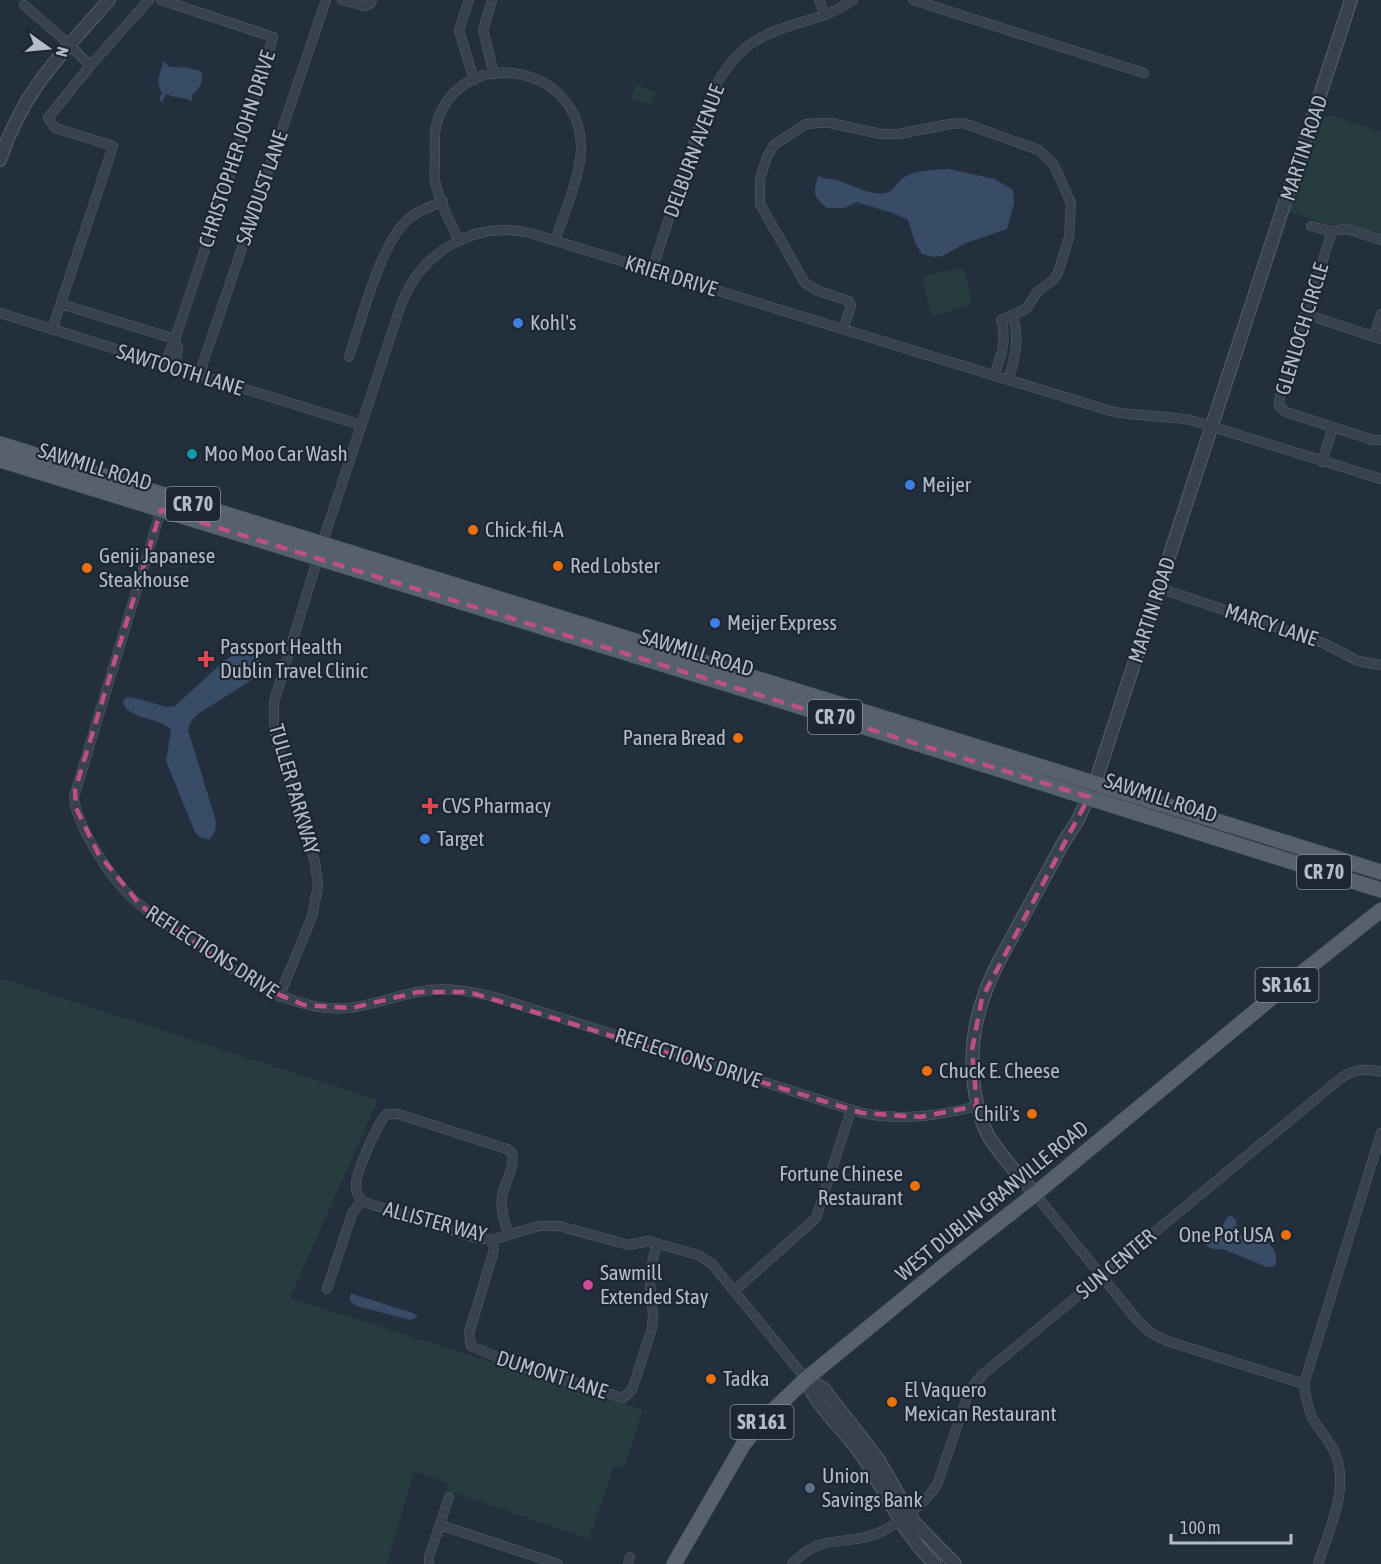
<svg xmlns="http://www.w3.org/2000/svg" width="1381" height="1564" font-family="'Asap Condensed',sans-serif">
<rect width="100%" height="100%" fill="#242f3e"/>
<path fill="#263c3f" d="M636 85 656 92 651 105 631 98Z
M1328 114 1381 132V235L1349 224H1328L1289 212 1321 115 1328 117Z
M960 268 965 272 972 303 969 306 934 315 930 313 923 280 925 276Z
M0 978 378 1100 290 1298 643 1410 624 1468 614 1466 589 1539 446 1490 448 1483 414 1471 387 1564H0Z"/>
<path fill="#394c67" d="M164 61 170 67 187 68 201 71C204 82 200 88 192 95V101C184 97 175 98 166 94L162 102 159 99 162 93C155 82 160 73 164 61Z
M949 169 994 179 1013 190 1014 203 1007 229 966 243 942 256 933 257 922 254 915 242 908 220C892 211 874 208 857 202L844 208H827C813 197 813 193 818 176 824 179 829 178 836 180 849 183 877 200 890 191 895 188 898 181 903 178 916 169 935 170 949 169Z
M241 650C256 649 265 660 259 675L198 714 191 721 188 730 216 821 215 831 210 839C204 840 199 837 195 832L166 761 171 730C159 716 125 720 123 701L126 698 131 697 167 707 175 706 224 661Z
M1232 1216 1236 1220C1236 1236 1246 1241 1260 1235 1269 1244 1280 1251 1275 1266L1267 1267C1253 1261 1239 1256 1225 1250 1220 1248 1215 1250 1210 1248 1205 1245 1206 1244 1204 1240L1206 1235 1221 1229 1227 1217Z
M353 1294 413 1313 418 1317 410 1320 357 1306 350 1301V1295Z"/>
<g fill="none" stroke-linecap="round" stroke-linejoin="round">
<g stroke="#565f6c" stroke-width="10">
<path id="minor" d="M161 0 273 37 231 171 175 339 164 365
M342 0 365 6 371 3 372 0
M469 0 459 30 474 80
M492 0 483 30 494 74
M819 0 825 15
M913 0 1144 73
M24 5 69 44 90 66
M1311 226 1330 231 1347 229 1381 240
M1332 231 1280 396 1279 406 1286 412 1373 440H1381
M459 240C450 222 439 201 435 181 434 174 435 165 435 158 435 148 434 136 436 126 457 43 581 62 581 148 581 174 564 215 555 240
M652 270C663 237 674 204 685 170 700 125 711 72 752 43 783 22 823 22 853 0
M61 304 175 339
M0 313 361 425
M1305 314 1381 339
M843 329 851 306 849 301 818 291 805 283 760 204V179L767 157 774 145 806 124 818 123H830L881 134H898L950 124 963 123 1039 150 1054 165 1071 203 1069 237 1058 273 1052 281 1038 291 1026 309 1001 320
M52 330 113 146 55 128 48 118 90 66 149 0
M1374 336 1381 314
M349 357C361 321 380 246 406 221 416 211 430 207 443 201
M175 368 178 349 175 339
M199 375 326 0
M994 376C1002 354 1006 343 1002 320
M1009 380C1014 357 1021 338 1012 315
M1322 462 1333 427
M161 510 74 797C76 825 109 875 129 895 147 913 170 926 191 941 234 970 274 1003 328 1008 359 1011 387 998 417 992 444 986 471 991 498 998L862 1113C902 1121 938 1116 977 1106
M1159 588 1323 643 1358 661 1381 665
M279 997 312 917 318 886 315 862 277 743 274 728V702L322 544 402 302C423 251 475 220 530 233L1107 410C1136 418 1165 414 1194 421L1381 479
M1035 1194 1138 1321 1151 1333 1167 1341 1304 1384
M361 1201 473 1237 491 1240 539 1226H559L629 1245 648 1241 698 1255 712 1264 806 1379
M491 1240 494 1249 492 1257 469 1333 471 1346 514 1364 623 1398 632 1390 652 1328 653 1315 649 1274 657 1244
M327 1289 352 1214 361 1201C358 1195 355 1190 356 1183 357 1171 378 1121 387 1114H398L507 1149 512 1153C515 1168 505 1182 502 1196 500 1209 505 1222 508 1234
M734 1291 816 1218 851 1110
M440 1525 558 1564
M429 1564V1557L449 1497
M628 1564 630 1557
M792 1564C819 1535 837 1545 870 1536 891 1530 925 1504 937 1485L969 1391 982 1375 1341 1078C1355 1069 1365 1068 1381 1072
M1318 1564C1329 1530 1351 1486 1334 1451 1329 1441 1322 1433 1316 1424 1308 1412 1306 1398 1304 1384L1381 1133"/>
</g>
<g stroke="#565f6c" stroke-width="14">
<path id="tertiary" d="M0 160C24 88 61 55 109 0
M1035 1194C1020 1176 1002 1158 989 1137 981 1123 978 1108 975 1093 967 1046 977 1005 998 963L1062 845 1078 820 1097 777 1351 0
M806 1379 824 1389 834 1402 878 1459 914 1522 955 1564
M806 1379C818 1410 845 1430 863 1457 886 1493 903 1534 935 1564"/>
</g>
<g stroke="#414a57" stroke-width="16">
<path id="primary" d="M0 444 1381 872
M0 460 779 700 1381 890
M674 1564 743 1445 764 1419 806 1379 951 1260 1035 1194 1293 980 1381 910"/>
</g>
<use href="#minor" stroke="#38414e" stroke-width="9"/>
<use href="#tertiary" stroke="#38414e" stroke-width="12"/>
<use href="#primary" stroke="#56606e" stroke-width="15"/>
</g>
<path fill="none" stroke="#bd5182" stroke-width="4.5" stroke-dasharray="12 8" stroke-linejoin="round" d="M161 510 1089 797 982 998 972 1050 977 1106 920 1117 862 1113 469 992H418L352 1008 304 1005 256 985 141 906 98 853 76 808 75 790Z"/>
<g fill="#3f7fe0" stroke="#1d2633" stroke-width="2">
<circle cx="518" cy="323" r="6"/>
<circle cx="910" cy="485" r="6"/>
<circle cx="715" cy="623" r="6"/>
<circle cx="425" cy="839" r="6"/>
</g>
<circle fill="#0f9aa8" stroke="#1d2633" stroke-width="2" cx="192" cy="454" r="6"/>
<g fill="#e8710a" stroke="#1d2633" stroke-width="2">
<circle cx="473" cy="530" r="6"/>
<circle cx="558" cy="566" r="6"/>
<circle cx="87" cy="568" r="6"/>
<circle cx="738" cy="738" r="6"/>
<circle cx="927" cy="1071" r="6"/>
<circle cx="1032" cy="1114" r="6"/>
<circle cx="915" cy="1186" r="6"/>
<circle cx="1286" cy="1235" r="6"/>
<circle cx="711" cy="1379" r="6"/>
<circle cx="892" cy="1402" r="6"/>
</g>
<g fill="#e0444e" stroke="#1d2633" stroke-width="2">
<path d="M203 650h6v6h6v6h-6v6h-6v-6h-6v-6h6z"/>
<path d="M427 797h6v6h6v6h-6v6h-6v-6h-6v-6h6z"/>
</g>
<circle fill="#d1479c" stroke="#1d2633" stroke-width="2" cx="588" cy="1285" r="6"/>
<circle fill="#5c6f8a" stroke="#1d2633" stroke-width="2" cx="810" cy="1488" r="6"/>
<g text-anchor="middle" stroke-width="4.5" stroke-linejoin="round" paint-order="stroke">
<g fill="#1d2633" stroke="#878f9c" stroke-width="1.5">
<rect x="166" y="487" width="54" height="34" rx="4.5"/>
<rect x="808" y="700" width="54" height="34" rx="4.5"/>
<rect x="1297" y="855" width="54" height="34" rx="4.5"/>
<rect x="1255.5" y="968" width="63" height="34" rx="4.5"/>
<rect x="730.5" y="1405" width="63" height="34" rx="4.5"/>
</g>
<g font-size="20" font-weight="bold" fill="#b4bcc9">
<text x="193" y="511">CR 70</text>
<text x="835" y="724">CR 70</text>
<text x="1324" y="879">CR 70</text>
<text x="1287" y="992">SR 161</text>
<text x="762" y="1429">SR 161</text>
</g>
<g font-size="21" fill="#b4bcc9" stroke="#1d2633">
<text transform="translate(1304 148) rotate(-72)" y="7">MARTIN ROAD</text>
<text transform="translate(237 149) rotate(-72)" y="7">CHRISTOPHER JOHN DRIVE</text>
<text transform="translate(694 151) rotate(-70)" y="7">DELBURN AVENUE</text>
<text transform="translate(262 188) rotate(-71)" y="7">SAWDUST LANE</text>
<text transform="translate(671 276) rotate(17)" y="7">KRIER DRIVE</text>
<text transform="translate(1302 329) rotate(-73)" y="7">GLENLOCH CIRCLE</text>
<text transform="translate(180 370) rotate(17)" y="7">SAWTOOTH LANE</text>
<text transform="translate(95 467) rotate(17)" y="7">SAWMILL ROAD</text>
<text transform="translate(1152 610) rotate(-72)" y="7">MARTIN ROAD</text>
<text transform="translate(1271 625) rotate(18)" y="7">MARCY LANE</text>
<text transform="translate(697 653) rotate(17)" y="7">SAWMILL ROAD</text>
<text transform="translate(294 789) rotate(74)" y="7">TULLER PARKWAY</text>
<text transform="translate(1161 798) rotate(18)" y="7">SAWMILL ROAD</text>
<text transform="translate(212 952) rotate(33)" y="7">REFLECTIONS DRIVE</text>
<text transform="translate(688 1058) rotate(18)" y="7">REFLECTIONS DRIVE</text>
<text transform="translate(992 1201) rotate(-39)" y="7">WEST DUBLIN GRANVILLE ROAD</text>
<text transform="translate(435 1222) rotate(15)" y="7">ALLISTER WAY</text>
<text transform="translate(1116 1264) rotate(-40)" y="7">SUN CENTER</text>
<text transform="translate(552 1375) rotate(18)" y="7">DUMONT LANE</text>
</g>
<g font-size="21" fill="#b4bcc9" stroke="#1d2633" text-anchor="start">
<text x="530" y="330">Kohl's</text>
<text x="204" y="461">Moo Moo Car Wash</text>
<text x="922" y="492">Meijer</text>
<text x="485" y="537">Chick-fil-A</text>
<text x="99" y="563">Genji Japanese<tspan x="99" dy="24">Steakhouse</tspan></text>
<text x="570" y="573">Red Lobster</text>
<text x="727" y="630">Meijer Express</text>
<text x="220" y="654">Passport Health<tspan x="220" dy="24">Dublin Travel Clinic</tspan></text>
<text x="726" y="745" text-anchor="end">Panera Bread</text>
<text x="442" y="813">CVS Pharmacy</text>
<text x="437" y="846">Target</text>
<text x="939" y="1078">Chuck E. Cheese</text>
<text x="1020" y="1121" text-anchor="end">Chili's</text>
<text x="903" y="1181" text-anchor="end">Fortune Chinese<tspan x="903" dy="24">Restaurant</tspan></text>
<text x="1274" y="1242" text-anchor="end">One Pot USA</text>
<text x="600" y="1280">Sawmill<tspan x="600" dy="24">Extended Stay</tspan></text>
<text x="723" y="1386">Tadka</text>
<text x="904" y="1397">El Vaquero<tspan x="904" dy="24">Mexican Restaurant</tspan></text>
<text x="822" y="1483">Union<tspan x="822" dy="24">Savings Bank</tspan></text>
</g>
</g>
<g transform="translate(48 48) rotate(105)" stroke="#1d2633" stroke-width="4.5" paint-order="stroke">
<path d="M0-4.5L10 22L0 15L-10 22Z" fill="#b4bcc9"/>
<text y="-9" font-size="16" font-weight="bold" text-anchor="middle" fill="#b4bcc9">N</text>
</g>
<path d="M1171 1534v9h120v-9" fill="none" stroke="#b4bcc9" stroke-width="3"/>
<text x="1180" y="1534" font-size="18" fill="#b4bcc9" stroke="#1d2633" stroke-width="4.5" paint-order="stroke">100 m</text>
</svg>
